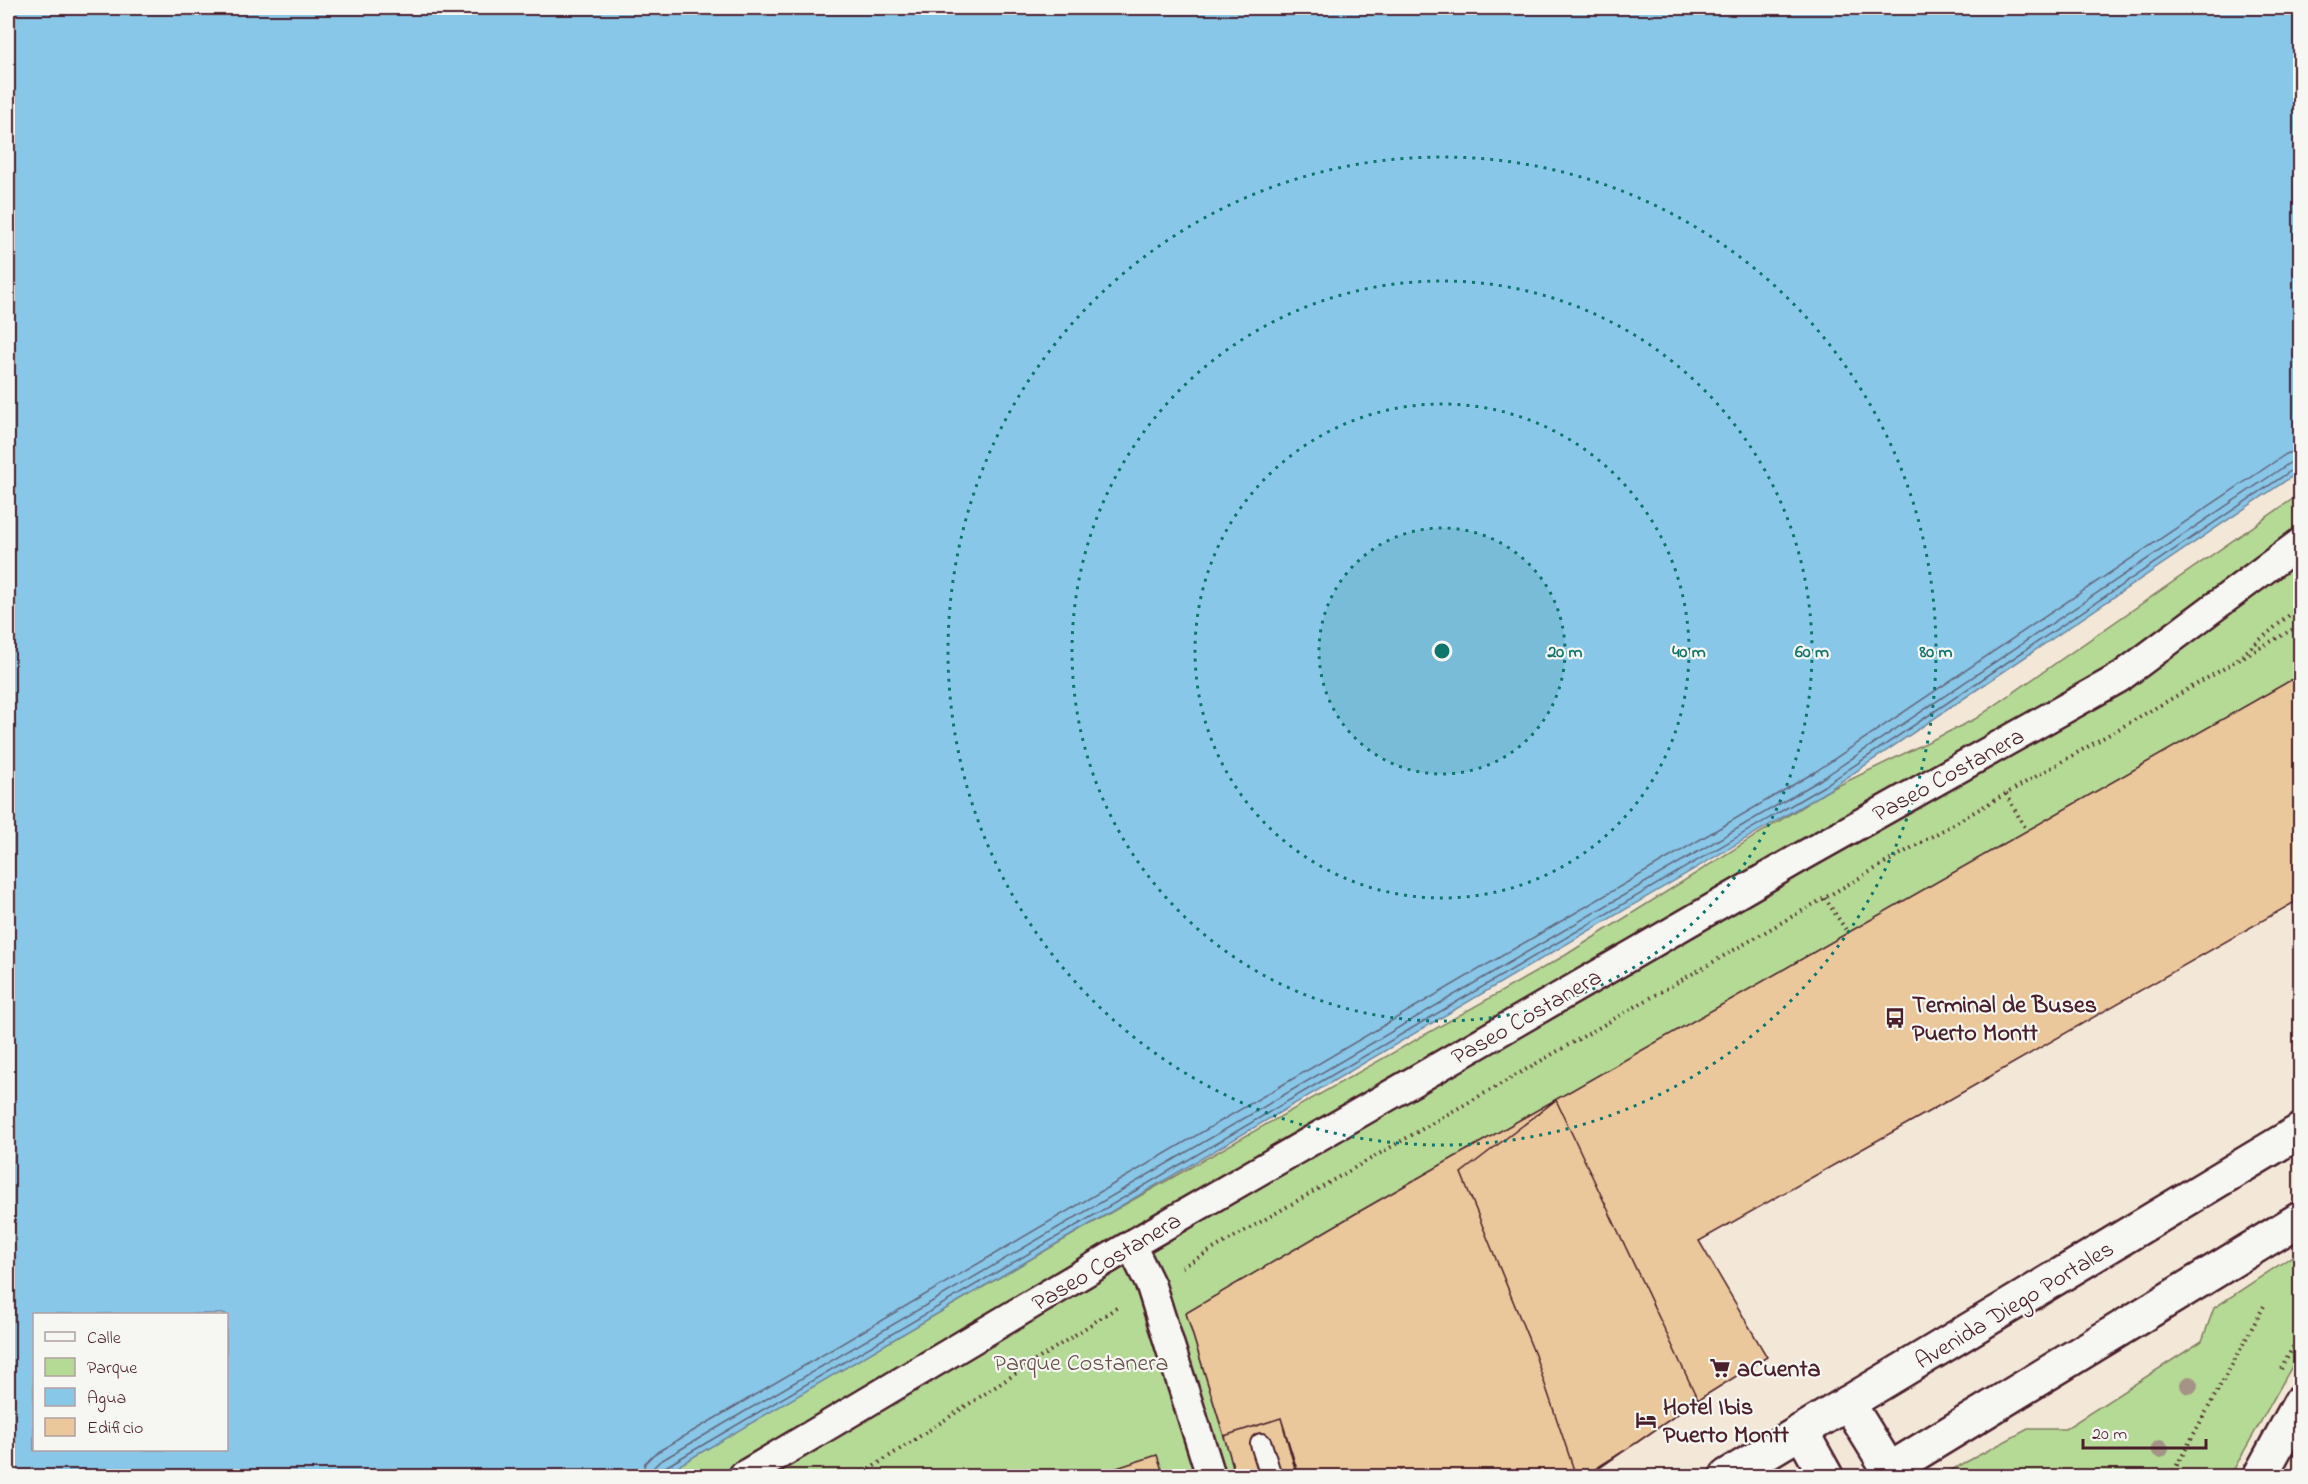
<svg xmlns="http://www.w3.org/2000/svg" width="2308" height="1484" font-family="'Indie Flower',sans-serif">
<rect width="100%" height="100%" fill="#f3e8d8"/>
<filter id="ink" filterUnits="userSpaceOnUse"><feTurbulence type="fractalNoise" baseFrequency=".0167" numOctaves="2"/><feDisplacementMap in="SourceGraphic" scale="12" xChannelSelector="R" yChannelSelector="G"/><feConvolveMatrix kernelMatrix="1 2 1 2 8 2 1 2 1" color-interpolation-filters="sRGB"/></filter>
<g filter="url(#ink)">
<path fill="#b5da95" stroke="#807c60" stroke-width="1.5" d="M2300 494V675L1355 1214 1186 1313 1236 1476H660L1115 1210 1564 956 1827 791 1975 719Z
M2300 1251V1352L2230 1476H1940L2028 1429H2065L2202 1341 2214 1308Z"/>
<path fill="#88c7e8" stroke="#6f849c" stroke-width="1.5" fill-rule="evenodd" d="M8 8H2300V471L1827 791 661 1476H8ZM34 1314H226V1450H34Z"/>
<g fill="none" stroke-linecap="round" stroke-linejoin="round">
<path stroke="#636277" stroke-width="1.5" d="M642 1476 645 1463 654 1454 1815 772 2286 454 2300 450
M651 1476 653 1468 659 1462 1820 780 2291 462 2300 459
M659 1476 662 1469 1824 786 2295 468 2300 467"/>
</g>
<path fill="#ebc89c" stroke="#4a1f2b" stroke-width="1.5" d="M2300 675V899L1928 1112 1699 1241 1767 1357 1698 1400 1588 1476H1297L1281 1418 1224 1436 1186 1313 1355 1214Z
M1556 1100 1698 1400 1638 1442 1584 1476H1576L1535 1355 1461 1173Z
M1281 1418 1299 1476H1236L1224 1436Z
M1157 1455 1164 1476H1092Z"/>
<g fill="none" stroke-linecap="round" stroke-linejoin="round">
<g stroke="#4a1f2b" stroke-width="24">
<path id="service" d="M1261 1444 1271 1476"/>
</g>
<g stroke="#4a1f2b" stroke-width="33">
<path id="pedestrian" d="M1131 1245 1151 1286 1211 1476
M743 1476 1131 1245 1801 857 2119 678 2300 543"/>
</g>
<g stroke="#4a1f2b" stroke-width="38">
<path id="minor" d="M2260 1476 2300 1403"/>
</g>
<g stroke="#4a1f2b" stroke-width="38">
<path id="primary" d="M1848 1403 2300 1131
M1889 1470 2300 1219"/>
</g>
<g stroke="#4a1f2b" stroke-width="38">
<path id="trunk" d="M1801 1431 1826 1476
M1727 1476 1848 1403 1893 1476"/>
</g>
<path stroke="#4a1f2b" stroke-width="4" stroke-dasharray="1.5 4.5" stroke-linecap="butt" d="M2239 660 2300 625
M2006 794 2027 831
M1825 898 1848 933
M1182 1267 2230 665 2300 606
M2281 1369 2300 1334
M859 1476 1119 1306
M2171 1476 2264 1306"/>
<use href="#service" stroke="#f6f6f2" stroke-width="20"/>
<use href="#pedestrian" stroke="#f6f6f2" stroke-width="28"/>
<use href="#minor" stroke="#f6f6f2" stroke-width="33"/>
<use href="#primary" stroke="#f6f6f2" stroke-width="33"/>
<use href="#trunk" stroke="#f6f6f2" stroke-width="33"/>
</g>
<g fill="#a59388">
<circle cx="2189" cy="1385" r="9"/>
<circle cx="2160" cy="1449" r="9"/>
</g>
</g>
<circle cx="1442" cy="651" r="123" fill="#0f766e" fill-opacity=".12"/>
<g fill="none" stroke="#0f766e" stroke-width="3" stroke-dasharray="3 6">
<circle cx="1442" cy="651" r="123"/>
<circle cx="1442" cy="651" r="247"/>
<circle cx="1442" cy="651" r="370"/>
<circle cx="1442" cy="651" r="494"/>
</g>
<defs>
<g id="bus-bare" transform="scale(1.62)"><path d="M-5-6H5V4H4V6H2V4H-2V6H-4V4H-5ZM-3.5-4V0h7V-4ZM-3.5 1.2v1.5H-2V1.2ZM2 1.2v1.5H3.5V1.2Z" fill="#4a1f2b" stroke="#f6f6f2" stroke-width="2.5" paint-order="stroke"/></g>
<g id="supermarket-bare" transform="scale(1.62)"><path d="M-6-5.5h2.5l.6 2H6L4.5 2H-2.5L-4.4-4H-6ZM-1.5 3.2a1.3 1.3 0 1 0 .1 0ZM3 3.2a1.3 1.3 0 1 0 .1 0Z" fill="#4a1f2b" stroke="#f6f6f2" stroke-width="2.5" paint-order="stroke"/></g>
<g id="hotel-bare" transform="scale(1.62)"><path d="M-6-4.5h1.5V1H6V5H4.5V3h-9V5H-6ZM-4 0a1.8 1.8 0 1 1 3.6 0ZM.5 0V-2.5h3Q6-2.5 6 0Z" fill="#4a1f2b" stroke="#f6f6f2" stroke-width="2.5" paint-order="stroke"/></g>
</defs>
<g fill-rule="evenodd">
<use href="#bus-bare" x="1895" y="1018"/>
<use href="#supermarket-bare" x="1720" y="1368"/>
<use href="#hotel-bare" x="1646" y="1420"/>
</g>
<g text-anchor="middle" stroke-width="4.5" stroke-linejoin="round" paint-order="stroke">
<g font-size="24" fill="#4a1f2b" stroke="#f6f6f2">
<text transform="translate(1948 774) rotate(-29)" y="8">Paseo Costanera</text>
<text transform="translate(1526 1016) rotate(-30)" y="8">Paseo Costanera</text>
<text transform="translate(1106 1261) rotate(-31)" y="8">Paseo Costanera</text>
<text transform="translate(2014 1304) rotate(-31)" y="8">Avenida Diego Portales</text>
</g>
<g font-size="24" font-weight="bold" fill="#4a1f2b" stroke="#f6f6f2" text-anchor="start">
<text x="1912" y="1012">Terminal de Buses<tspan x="1912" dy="28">Puerto Montt</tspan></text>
<text x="1737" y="1376">aCuenta</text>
<text x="1663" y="1414">Hotel Ibis<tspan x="1663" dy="28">Puerto Montt</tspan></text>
</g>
<g font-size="24" fill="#654e46" stroke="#f6f6f2">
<text x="1081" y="1370">Parque Costanera</text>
</g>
</g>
<circle cx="1442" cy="651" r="9" fill="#0f766e" stroke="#f6f6f2" stroke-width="3"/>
<g font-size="18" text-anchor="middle" font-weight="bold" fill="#0f766e" stroke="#f6f6f2" stroke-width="4.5" stroke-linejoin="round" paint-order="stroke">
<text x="1565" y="657">20 m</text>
<text x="1689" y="657">40 m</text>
<text x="1812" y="657">60 m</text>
<text x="1936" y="657">80 m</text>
</g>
<rect width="2308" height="1484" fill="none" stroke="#f6f6f2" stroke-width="30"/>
<rect x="15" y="15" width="2278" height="1454" fill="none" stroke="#4a1f2b" stroke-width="2" filter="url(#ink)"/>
<rect x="33" y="1313" width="195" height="138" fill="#f6f6f2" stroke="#b1a0a2" stroke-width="1.5"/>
<rect x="45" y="1332" width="30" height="9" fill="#f6f6f2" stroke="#b1a0a2" stroke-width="1.5"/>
<text x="87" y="1343" font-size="18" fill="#4a1f2b">Calle</text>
<rect x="45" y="1358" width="30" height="18" fill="#b5da95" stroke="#b1a0a2" stroke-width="1.5"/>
<text x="87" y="1373" font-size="18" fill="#4a1f2b">Parque</text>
<rect x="45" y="1388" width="30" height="18" fill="#88c7e8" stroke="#b1a0a2" stroke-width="1.5"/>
<text x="87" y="1403" font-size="18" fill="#4a1f2b">Agua</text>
<rect x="45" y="1418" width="30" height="18" fill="#ebc89c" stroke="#b1a0a2" stroke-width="1.5"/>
<text x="87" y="1433" font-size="18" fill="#4a1f2b">Edificio</text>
<path d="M2083 1439v9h123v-9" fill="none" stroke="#4a1f2b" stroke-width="3"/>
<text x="2092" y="1439" font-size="18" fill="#4a1f2b" stroke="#f6f6f2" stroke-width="4.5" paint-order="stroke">20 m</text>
</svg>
